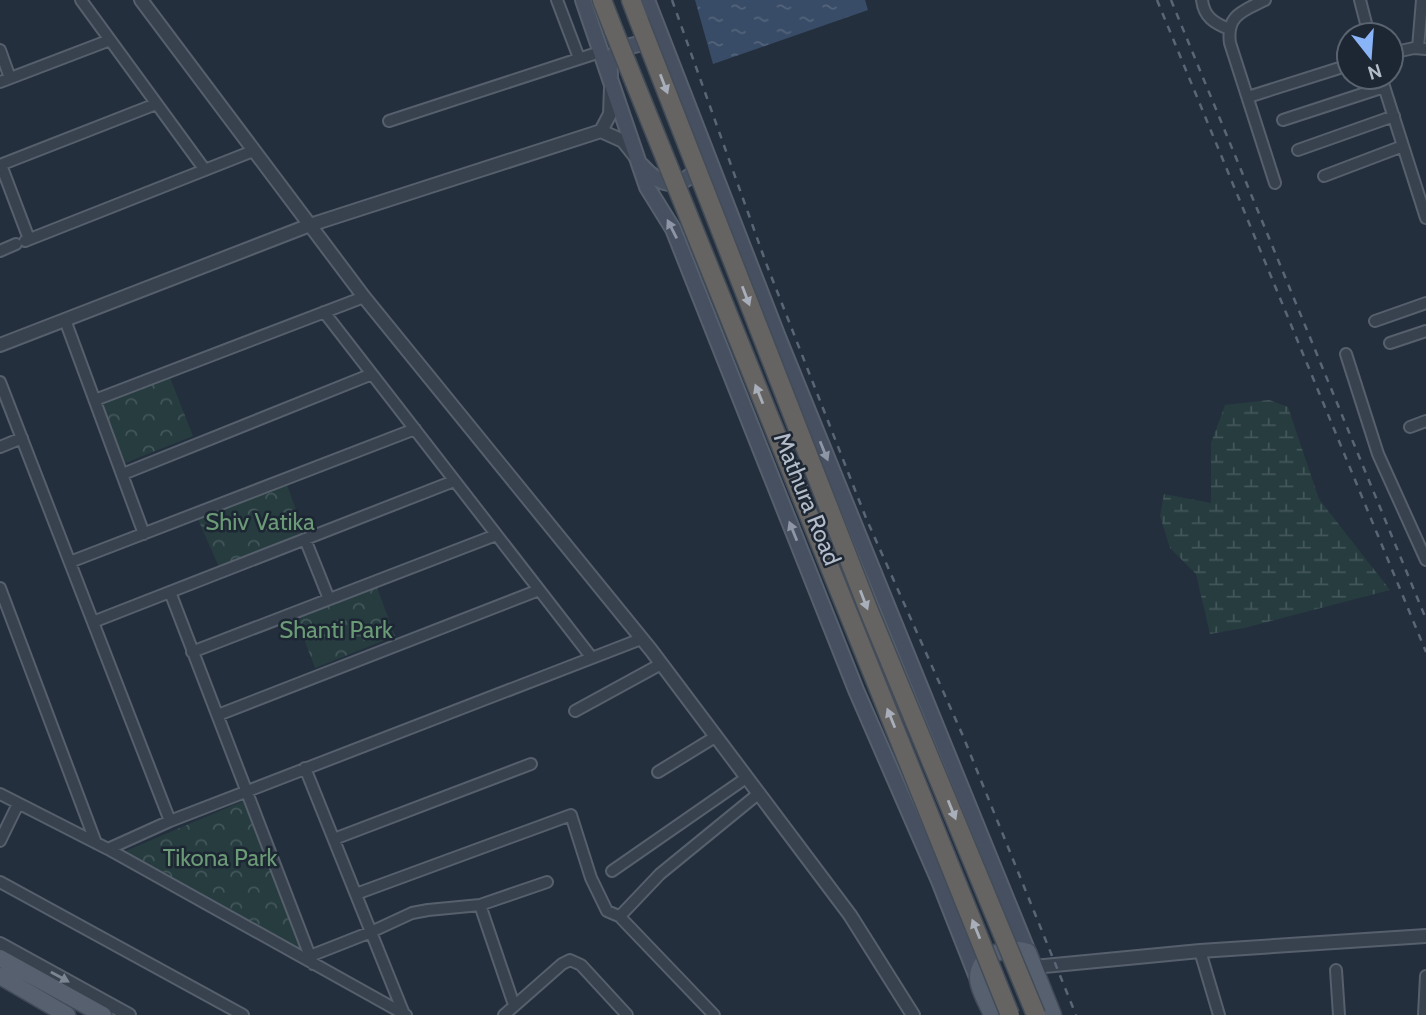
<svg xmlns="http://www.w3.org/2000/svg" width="1426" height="1015" font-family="Cabin,sans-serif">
<defs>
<pattern id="wetland-marsh" width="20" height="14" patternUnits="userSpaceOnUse" patternTransform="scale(1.75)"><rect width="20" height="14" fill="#263c3f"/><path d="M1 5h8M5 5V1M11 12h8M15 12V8" fill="none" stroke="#435659"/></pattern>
<pattern id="park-crowns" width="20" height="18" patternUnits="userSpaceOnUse" patternTransform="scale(1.75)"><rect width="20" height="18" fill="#263c3f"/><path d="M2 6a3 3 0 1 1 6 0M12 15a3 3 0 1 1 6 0" fill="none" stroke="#435659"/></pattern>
<pattern id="water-ripples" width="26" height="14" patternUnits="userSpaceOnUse" patternTransform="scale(1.75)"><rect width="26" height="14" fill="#394c67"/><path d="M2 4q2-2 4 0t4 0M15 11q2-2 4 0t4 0" fill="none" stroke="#53647b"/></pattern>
</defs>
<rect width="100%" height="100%" fill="#242f3e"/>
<path fill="url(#wetland-marsh)" d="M1269 400 1288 407 1319 499 1390 590 1244 628 1210 634 1196 574 1170 548 1160 516 1164 494 1211 503V443L1225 405Z"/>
<path fill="url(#park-crowns)" d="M169 375 193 436 125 463 101 402Z
M286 482 305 535 219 567 197 517Z
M376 585 395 636 315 668 295 615Z
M243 801 305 953 121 853Z"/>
<path fill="url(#water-ripples)" d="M695 0H865L868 10 713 64Z"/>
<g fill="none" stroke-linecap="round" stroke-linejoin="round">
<g stroke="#565f6c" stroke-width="14">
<path id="minor" d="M81 0 205 170
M557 0 579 58
M1202 0C1204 17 1214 23 1229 29
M1265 0C1243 11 1226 15 1230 43L1275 183
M1360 0 1369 35
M1418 48 1422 0
M0 50 10 78
M1391 53 1414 48 1426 49
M1381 77 1426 218
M0 82 110 40
M1248 97 1349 65
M1283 120 1384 87
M389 121 600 52
M1298 150 1394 116
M0 165 156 104
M1 165 29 239
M1324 176 1403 146
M25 241 253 151
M0 251 16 244
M324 312 592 658
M65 320 144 534
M1375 321 1426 303
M1390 343 1426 331
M1346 354 1378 454 1426 560
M0 382 170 821
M95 400 364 297
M1410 427 1426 421
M0 447 22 438
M123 474 372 374
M305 539 329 599
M70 562 415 429
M0 588 96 843
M170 592 313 964
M93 622 454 481
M192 652 496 535
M575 711 661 664
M218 715 539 590
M305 768 404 1014
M658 772 715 737
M0 794 108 849 406 1015
M334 839 531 764
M0 841 18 804
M108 849 170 821 641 639
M612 871 746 778
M0 882 243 1015
M356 894 571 815 591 878 607 911 621 917
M480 905 514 1005
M1200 951 1219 1015
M310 956 371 932 412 913 428 910 480 905 547 882
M1336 970 1339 1015
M504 1015 562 964 570 960 581 965 627 1015
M714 1015 622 919 621 915 660 874 758 794
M1424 1015 1426 976"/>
</g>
<g stroke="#565f6c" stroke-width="16">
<path id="tertiary" d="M141 0 364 297 651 650 850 915 913 1015
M601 131 610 114 611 88
M0 345 310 225 601 131 623 141 635 156
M0 944 129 1015
M1034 967 1200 951 1426 936"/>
</g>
<g stroke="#565f6c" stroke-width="18">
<path id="secondary" d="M583 0 647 187 673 229 856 690 939 881 978 980
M647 0 778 337 1028 952
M610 76C610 71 609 64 612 58 619 46 643 42 656 43
M641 165C661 188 683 191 701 163"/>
</g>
<g stroke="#414a57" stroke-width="19">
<path id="primary" d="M0 958 103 1015
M0 976 67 1015
M992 1015C988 1005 978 989 978 979 978 952 1008 946 1028 952L1053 1015"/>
</g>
<g stroke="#434c59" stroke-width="21">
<path id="trunk" d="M602 0 614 31
M631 0 639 21"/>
</g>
<use href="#minor" stroke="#38414e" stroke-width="10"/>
<use href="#tertiary" stroke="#38414e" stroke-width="12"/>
<use href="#secondary" stroke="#465061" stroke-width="14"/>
<use href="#primary" stroke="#56606e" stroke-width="16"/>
<use href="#trunk" stroke="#656462" stroke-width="18"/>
<path stroke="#5a6575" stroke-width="2.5" stroke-dasharray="7 7" stroke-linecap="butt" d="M672 0 766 263 866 518 963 736 1076 1015
M1157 0 1426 652
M1171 0 1426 619"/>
<g stroke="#434c59" stroke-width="21" stroke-linecap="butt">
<path id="trunk-bridge" d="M639 21 869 611 1036 1015
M614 31 1010 1015"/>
</g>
<use href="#trunk-bridge" stroke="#656462" stroke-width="18"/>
</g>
<defs><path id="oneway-solid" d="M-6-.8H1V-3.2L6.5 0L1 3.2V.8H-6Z" transform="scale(1.75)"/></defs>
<g fill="#a8afba">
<use href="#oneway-solid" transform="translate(664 84) rotate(69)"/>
<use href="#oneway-solid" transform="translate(746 296) rotate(69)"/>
<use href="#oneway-solid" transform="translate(759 394) rotate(-112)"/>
<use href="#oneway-solid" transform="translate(864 600) rotate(69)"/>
<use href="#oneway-solid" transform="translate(891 718) rotate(-112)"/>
<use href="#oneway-solid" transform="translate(952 810) rotate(68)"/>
<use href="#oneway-solid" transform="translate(976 929) rotate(-112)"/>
</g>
<g fill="#8e96a5">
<use href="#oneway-solid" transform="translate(672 229) rotate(-117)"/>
<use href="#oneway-solid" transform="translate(824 451) rotate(68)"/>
<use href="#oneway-solid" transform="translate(793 531) rotate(-112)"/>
</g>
<use fill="#7c8592" href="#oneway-solid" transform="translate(60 977) rotate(29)"/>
<g text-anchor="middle" stroke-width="5" stroke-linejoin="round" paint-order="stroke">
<g font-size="24" fill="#b4bcc9" stroke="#1d2633">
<text transform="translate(807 499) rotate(68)" y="8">Mathura Road</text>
</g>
<g font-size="24" fill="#6b9a76" stroke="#1d2633">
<text x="260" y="530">Shiv Vatika</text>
<text x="336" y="638">Shanti Park</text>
<text x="220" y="866">Tikona Park</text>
</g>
</g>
<g transform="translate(1370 56) rotate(163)"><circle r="33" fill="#1d2633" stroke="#59626f" stroke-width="2"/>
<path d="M0-5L12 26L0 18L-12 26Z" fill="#8ab4f8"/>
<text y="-10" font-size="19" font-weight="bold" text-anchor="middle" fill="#b4bcc9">N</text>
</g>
</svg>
